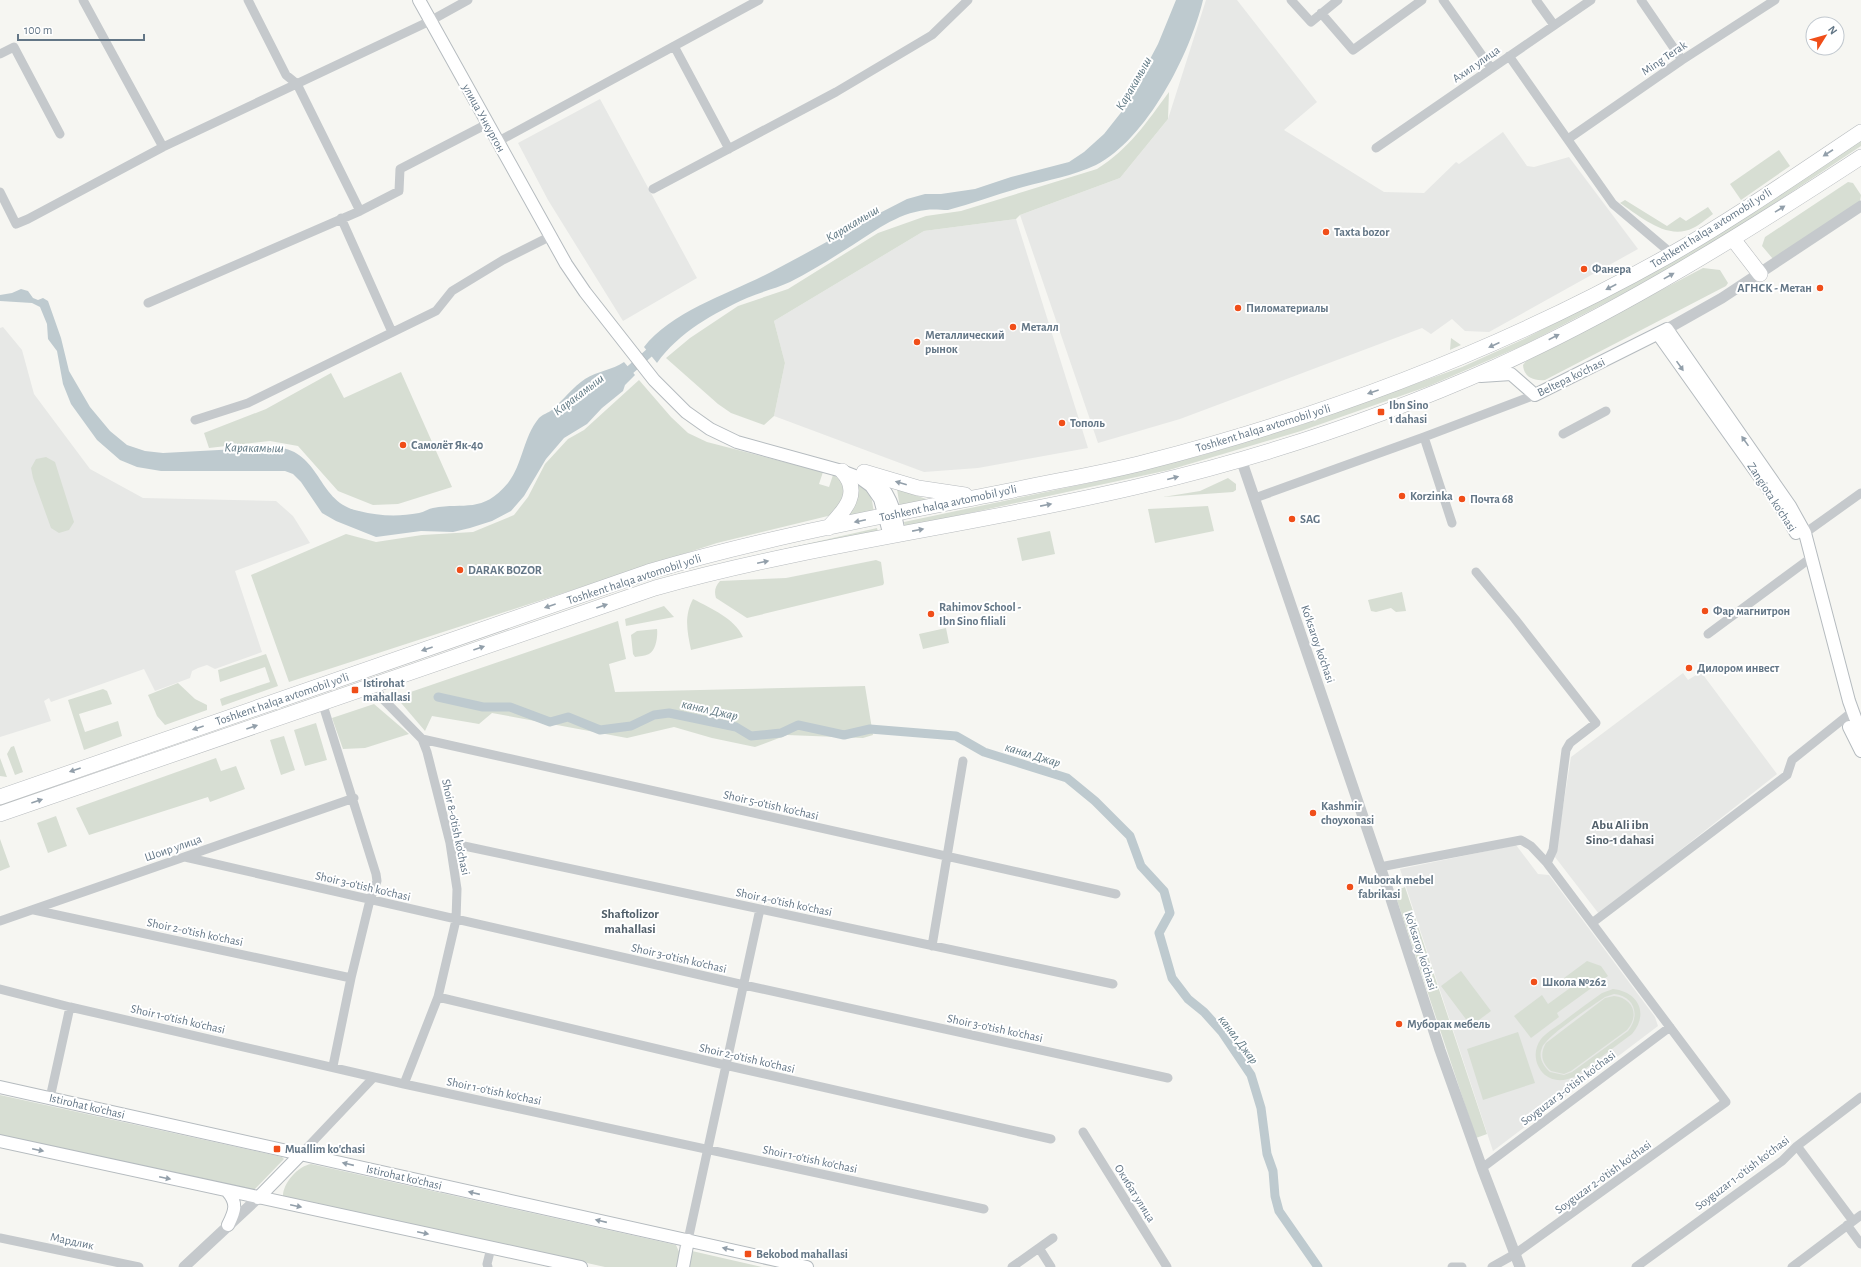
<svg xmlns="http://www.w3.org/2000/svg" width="1861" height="1267" font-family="'Alegreya Sans',sans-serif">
<rect width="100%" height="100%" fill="#f6f6f2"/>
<path fill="#e7e8e6" d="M1206 0H1237L1317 102 1284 130 1384 192 1424 193 1456 162 1459 164 1503 132 1527 166 1534 167 1569 157 1638 249 1489 332 1465 331 1452 319 1431 334 1422 328 1180 419 1098 443 1020 215 1120 178 1168 119Z
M600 99 697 278 623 321 548 200 518 143Z
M1016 219 1088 448 978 468 924 472 774 416 785 363 774 321 924 231Z
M3 327 22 350 34 394 90 469 143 498 276 501 293 516 310 543 235 571 262 652 215 669 207 665 198 668 192 671 190 678 155 691 144 669 51 702 49 698 44 701 51 721 0 737V328Z
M1701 672 1777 774 1599 914 1555 857 1571 757 1683 673 1688 680Z
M1516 845 1538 874 1549 875 1655 1017 1658 1026 1493 1151 1400 869Z"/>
<path fill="#d7ded3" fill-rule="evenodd" d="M1169 92 1168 119 1120 178 1020 215 1016 219 924 231 774 321 785 363 774 416 764 425 731 413 718 404 666 358 690 338 738 306 788 289 878 233 926 216 961 211 1097 169C1130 148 1146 123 1169 92Z
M1861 140V146L1736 229 1646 282 1524 345 1429 386 1301 431 1169 470 905 527 904 522 1103 480 1203 455 1301 425 1462 367 1524 339 1645 276Z
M1779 150 1790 166 1741 200 1730 184Z
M1848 182 1853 183 1861 195 1860 202 1773 259 1762 246 1765 237Z
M1625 200 1667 226 1680 217 1686 221 1708 207 1713 214C1706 219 1700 225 1693 228 1667 241 1640 216 1620 203Z
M1703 268 1720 270 1728 283 1726 286 1545 380C1534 381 1524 378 1523 365L1526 361Z
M1451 338 1461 345 1450 350Z
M401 372 452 487 398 504 373 505 338 491 298 446 270 441 209 448 204 433 266 409 331 373 344 398Z
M639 380 671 417 688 433 707 442 823 472 819 484 829 487 833 475C854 485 841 503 832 515L717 543 289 682 251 575 346 534 376 542 422 535 473 532 514 515 528 497 545 464 568 439 584 430Z
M46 457 55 462 74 522 69 530 59 533 51 528 33 478 31 468 36 459Z
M1228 478 1236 484V490L1233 492 1163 497 1200 491Z
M856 481C871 488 872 498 874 513L846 517Z
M897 489 932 501 900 508Z
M1208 506 1214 531 1155 543 1148 509Z
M877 528 878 532 740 559Z
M1050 531 1055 554 1022 561 1017 538Z
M876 560 881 562 884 583 883 585 747 618 716 598C714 592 715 586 720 581L786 578Z
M1402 592 1406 611 1396 612 1391 608 1376 612 1371 611 1368 600Z
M693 599C712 609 734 618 743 637L691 650C687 631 684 616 693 599Z
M664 606 674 617 626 626 625 619Z
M618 621 626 659 609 664 615 692 865 686 873 735 863 738 787 735 755 747 712 738 674 727 627 738 492 713 479 724 432 716 425 731 396 697Z
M946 628 949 643 923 649 919 634Z
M657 629C658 636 656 651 649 654 645 656 639 656 635 657L633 654 631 635 637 631Z
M266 654 278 686 222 706 220 699 225 697 270 682 265 667 220 682 218 670Z
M178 683 195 699 207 705V710L165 725 157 716 148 695Z
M103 689 107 691 112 704 79 714 85 732 118 721 122 736 84 750 68 700Z
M374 704 409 734 365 748 343 749 332 718Z
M316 723 327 760 305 766 294 730Z
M284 736 295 770 281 775 270 740Z
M14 746 23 772 15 775 7 754 11 747Z
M0 758 7 777 0 776Z
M216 758 221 771 236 766 245 789 210 802 208 797 89 835 76 808Z
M109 765 0 808V802Z
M56 816 67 846 48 853 37 823Z
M0 839 10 867 0 871Z
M1405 887 1487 1134 1476 1138 1394 891Z
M1587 961 1601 966 1608 976 1557 1013 1559 1017 1531 1038 1514 1016 1542 995 1548 1004 1570 988 1564 978Z
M1461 971 1491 1011 1471 1026 1441 986Z
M1613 989C1639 992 1649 1014 1632 1034L1574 1077C1564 1081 1554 1082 1545 1075 1535 1066 1532 1051 1541 1039 1546 1033 1554 1028 1560 1024 1574 1013 1588 1003 1602 993ZM1614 994C1634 996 1641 1015 1628 1031L1572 1072 1564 1075 1550 1072C1543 1066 1538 1057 1542 1048 1546 1036 1592 1006 1605 997Z
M1614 996C1633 998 1640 1015 1627 1030L1571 1071 1564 1074 1551 1071C1541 1063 1540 1053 1546 1043L1605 998Z
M1518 1032 1535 1083 1483 1100 1467 1049Z
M0 1095 282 1157 284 1159 255 1189 245 1190 0 1136Z
M311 1164 676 1245 680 1254 678 1267H605L283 1196C283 1183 298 1166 311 1164Z
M692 1251 762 1267H689Z"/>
<path fill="#becacf" d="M1176 0H1203C1190 54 1147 139 1096 165 1073 176 1048 180 1023 187 998 194 973 203 948 210 941 210 933 209 926 210 897 213 872 233 848 248 829 260 810 272 790 282 777 288 761 292 747 298 714 313 679 332 657 363L644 347C672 311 731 293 771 272 817 248 861 222 907 199L925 194H941L975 189 1011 177 1069 162 1084 152 1104 134 1123 110 1158 44Z
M21 289 28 291 33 298 38 300 43 298 48 301 61 338 69 371 90 407 110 431 127 445 145 451 163 453 277 447C322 452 317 503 359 511 379 516 398 517 419 513 424 512 428 509 433 508 465 502 482 514 508 483 523 464 523 437 539 418 543 414 548 413 552 410 563 400 573 387 585 379 598 371 612 370 624 362L635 375 625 385 623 391 602 408 587 424 564 438 546 459 524 496 511 511 492 521 470 528 453 532 421 531 376 537 336 521 322 513 301 482 293 474 285 471H161L137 467 120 460 97 440 71 404 63 384 57 351 48 339 47 324 40 307 32 303 0 301V295L12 293Z"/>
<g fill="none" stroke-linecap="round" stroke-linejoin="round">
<path stroke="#becacf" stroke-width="9" d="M621 378 658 345
M438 697 483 707H510L550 722 568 717 600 730 631 726 654 715 669 713 736 727 751 736 781 733 798 725 844 735 870 729 956 736 984 752 1067 778 1095 801 1130 836 1141 866 1164 891 1170 913 1159 933 1172 978 1188 999 1204 1012 1222 1032 1251 1075 1261 1108 1267 1154 1273 1171 1275 1196 1279 1211 1318 1267"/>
<g stroke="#b5bbbf" stroke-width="14">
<path id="secondary" d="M419 0 566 264 585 292 654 380 686 412 710 429 737 442 842 471 860 478 871 486 880 499 890 536
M1658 334 1781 507 1796 533
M1481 376 1511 374 1535 395 1667 329 1790 506 1805 533 1849 701 1861 734
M869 475C890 489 895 511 899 534
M1849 727 1861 751
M0 1087 807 1267
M0 1141 581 1267
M227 1191C238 1203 235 1211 228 1225
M258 1198 301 1154
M683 1267 688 1240"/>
</g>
<g stroke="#b7bbbe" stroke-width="16">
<path id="trunk" d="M1733 239 1760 274
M864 472 918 488 965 495
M828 528C843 512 863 493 842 471
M0 797 648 572C769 536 894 514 1018 489 1061 480 1104 473 1146 462 1329 415 1503 349 1668 256 1735 218 1798 174 1861 132
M0 814 655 588C816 543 982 524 1144 485 1262 457 1385 416 1495 367 1623 309 1743 234 1861 157"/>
</g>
<path stroke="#c5c9cc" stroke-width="9" d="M83 0 163 147
M248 0 286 75 297 84 360 211
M1291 0 1311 22 1338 0
M1443 0 1491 68
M1536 0 1554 25
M1641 0 1682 60
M1321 13 1353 50 1422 0
M674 46 729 149
M0 54 14 47 60 134
M1509 56 1613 204 1672 254
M1568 139 1682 60 1775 0
M497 142 759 0
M1376 148 1591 0
M653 189 836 92 932 35 968 0
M0 192 16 224 28 219 163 147 430 21 468 0
M341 218 392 332
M148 303 360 211 399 191 400 169 487 124
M195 420 248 403 436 311 452 291 503 260 551 236
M1563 434 1606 411
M1424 437 1452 523
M1255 498 1424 437 1535 395
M1805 533 1861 493
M1476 572 1515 619 1596 723 1570 743 1566 750 1553 850 1547 863 1726 1102 1515 1254 1492 1267
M1708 634 1812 557
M375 684 381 697 422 739 427 752 450 843 457 889 456 920 438 997 404 1084
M322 702 376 874 377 881 370 900 351 978 333 1066
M422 739 1116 894
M450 843 1113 984
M185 857 744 985 1168 1078
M1380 867 1521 840 1531 846 1547 863
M34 910 351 978
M0 921 354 798
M1592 923 1787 775 1792 760 1852 712
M932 946 963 761
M0 989 70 1007 404 1084 984 1209
M438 997 725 1065 1051 1139
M50 1098 70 1007
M1083 1132 1167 1267
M1797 1146 1853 1221
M301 1154 374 1077
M1482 1168 1670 1027
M1847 1225 1861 1244
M0 1238 139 1267
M688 1240 760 909
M1039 1248 1051 1267
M488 1267 487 1264 491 1248
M1012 1267 1053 1238
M1452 1267H1462
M1636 1267 1782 1161 1797 1146 1861 1097
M1792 1267 1861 1215"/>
<path stroke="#c5c9cc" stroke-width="11" d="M1667 329 1722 298 1861 206
M1241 459 1387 887 1440 1050 1482 1168 1520 1267
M184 1267 258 1198"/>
<use href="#secondary" stroke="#fff" stroke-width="12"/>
<use href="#trunk" stroke="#fff" stroke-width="15"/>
</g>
<defs><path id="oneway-solid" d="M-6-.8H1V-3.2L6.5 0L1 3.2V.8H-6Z"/></defs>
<g fill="#929faa">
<use href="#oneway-solid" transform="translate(1828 153) rotate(147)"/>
<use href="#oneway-solid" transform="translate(1780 209) rotate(-32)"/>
<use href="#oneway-solid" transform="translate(1669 276) rotate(-29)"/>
<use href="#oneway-solid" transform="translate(1611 287) rotate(153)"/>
<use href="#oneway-solid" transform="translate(1554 337) rotate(-27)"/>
<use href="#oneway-solid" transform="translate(1494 345) rotate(156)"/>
<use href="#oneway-solid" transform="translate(1680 366) rotate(55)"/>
<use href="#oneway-solid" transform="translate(1373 392) rotate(161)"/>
<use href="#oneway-solid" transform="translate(1745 441) rotate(-125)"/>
<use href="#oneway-solid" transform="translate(1173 478) rotate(-15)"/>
<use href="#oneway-solid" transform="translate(901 483) rotate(-164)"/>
<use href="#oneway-solid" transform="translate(1046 505) rotate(-11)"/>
<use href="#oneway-solid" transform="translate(860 521) rotate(168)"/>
<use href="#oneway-solid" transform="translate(918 530) rotate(-11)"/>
<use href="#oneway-solid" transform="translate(763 562) rotate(-12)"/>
<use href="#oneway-solid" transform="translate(550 606) rotate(161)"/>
<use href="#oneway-solid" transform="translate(602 606) rotate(-19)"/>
<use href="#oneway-solid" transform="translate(479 648) rotate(-19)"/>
<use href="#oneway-solid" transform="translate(427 649) rotate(161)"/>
<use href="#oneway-solid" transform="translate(252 727) rotate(-19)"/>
<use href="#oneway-solid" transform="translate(198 728) rotate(161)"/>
<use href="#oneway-solid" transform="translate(75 770) rotate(161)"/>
<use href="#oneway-solid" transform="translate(37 801) rotate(-19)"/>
<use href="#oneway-solid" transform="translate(38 1150) rotate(12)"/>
<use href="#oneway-solid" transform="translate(348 1164) rotate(-167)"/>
<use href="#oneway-solid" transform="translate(165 1178) rotate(12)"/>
<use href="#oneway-solid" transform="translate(474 1193) rotate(-167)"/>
<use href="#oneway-solid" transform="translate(296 1206) rotate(12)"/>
<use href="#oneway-solid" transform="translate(601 1221) rotate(-167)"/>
<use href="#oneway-solid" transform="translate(423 1233) rotate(12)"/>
<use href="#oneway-solid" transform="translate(728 1249) rotate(-167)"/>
</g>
<g fill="#f04e19" stroke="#fff" stroke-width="1.5">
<circle cx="1326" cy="232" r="4"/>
<circle cx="1584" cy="269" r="4"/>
<circle cx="1820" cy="288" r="4"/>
<circle cx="1238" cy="308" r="4"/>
<circle cx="1013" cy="327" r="4"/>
<circle cx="917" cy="342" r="4"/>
<rect x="1377" y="408" width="8" height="8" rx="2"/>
<circle cx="1062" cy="423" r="4"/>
<circle cx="403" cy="445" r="4"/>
<circle cx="1402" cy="496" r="4"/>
<circle cx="1462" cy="499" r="4"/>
<circle cx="1292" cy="519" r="4"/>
<circle cx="460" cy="570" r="4"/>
<circle cx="1705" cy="611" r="4"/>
<circle cx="931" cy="614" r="4"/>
<circle cx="1689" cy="668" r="4"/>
<rect x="351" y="686" width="8" height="8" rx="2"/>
<circle cx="1313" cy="813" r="4"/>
<circle cx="1350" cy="887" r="4"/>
<circle cx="1534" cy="982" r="4"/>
<circle cx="1399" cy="1024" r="4"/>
<rect x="273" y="1145" width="8" height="8" rx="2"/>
<rect x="744" y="1250" width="8" height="8" rx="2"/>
</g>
<g text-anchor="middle" stroke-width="4" stroke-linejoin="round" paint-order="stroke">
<g font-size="12" fill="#637686" stroke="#fff">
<text transform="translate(1664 58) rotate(-34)" y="4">Ming Terak</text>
<text transform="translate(1476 64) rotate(-35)" y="4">Ахил улица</text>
<text transform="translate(484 118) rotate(61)" y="4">улица Ункургон</text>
<text transform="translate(1711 228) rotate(-32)" y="4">Toshkent halqa avtomobil yo'li</text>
<text transform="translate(1571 377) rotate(-26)" y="4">Beltepa ko'chasi</text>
<text transform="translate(1263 428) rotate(-17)" y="4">Toshkent halqa avtomobil yo'li</text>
<text transform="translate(1772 497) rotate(57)" y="4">Zangiota ko'chasi</text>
<text transform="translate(948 503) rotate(-12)" y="4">Toshkent halqa avtomobil yo'li</text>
<text transform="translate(634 579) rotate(-18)" y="4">Toshkent halqa avtomobil yo'li</text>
<text transform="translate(1318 644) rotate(71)" y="4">Ko'ksaroy ko'chasi</text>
<text transform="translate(282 699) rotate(-19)" y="4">Toshkent halqa avtomobil yo'li</text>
<text transform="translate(771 805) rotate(13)" y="4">Shoir 5-o'tish ko'chasi</text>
<text transform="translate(456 827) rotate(78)" y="4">Shoir 8-o'tish ko'chasi</text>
<text transform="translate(173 848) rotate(-19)" y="4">Шоир улица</text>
<text transform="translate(363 886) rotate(13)" y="4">Shoir 3-o'tish ko'chasi</text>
<text transform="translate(784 902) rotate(12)" y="4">Shoir 4-o'tish ko'chasi</text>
<text transform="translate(195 932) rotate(12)" y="4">Shoir 2-o'tish ko'chasi</text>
<text transform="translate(1421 951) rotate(72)" y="4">Ko'ksaroy ko'chasi</text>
<text transform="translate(679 958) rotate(13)" y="4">Shoir 3-o'tish ko'chasi</text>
<text transform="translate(178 1019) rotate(13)" y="4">Shoir 1-o'tish ko'chasi</text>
<text transform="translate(995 1028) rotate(12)" y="4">Shoir 3-o'tish ko'chasi</text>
<text transform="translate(747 1058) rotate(13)" y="4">Shoir 2-o'tish ko'chasi</text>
<text transform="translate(1568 1088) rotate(-37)" y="4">Soyguzar 3-o'tish ko'chasi</text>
<text transform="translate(494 1091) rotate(12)" y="4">Shoir 1-o'tish ko'chasi</text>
<text transform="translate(87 1106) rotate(13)" y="4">Istirohat ko'chasi</text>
<text transform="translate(810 1159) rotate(12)" y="4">Shoir 1-o'tish ko'chasi</text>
<text transform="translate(1742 1173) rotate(-37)" y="4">Soyguzar 1-o'tish ko'chasi</text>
<text transform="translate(404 1177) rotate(13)" y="4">Istirohat ko'chasi</text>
<text transform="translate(1603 1177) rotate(-36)" y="4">Soyguzar 2-o'tish ko'chasi</text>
<text transform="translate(1135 1193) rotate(58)" y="4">Окибат улица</text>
<text transform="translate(72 1241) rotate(12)" y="4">Мардлик</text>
</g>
<g font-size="12" font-weight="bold" fill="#637686" stroke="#fff" text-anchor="start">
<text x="1334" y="236">Taxta bozor</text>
<text x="1592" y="273">Фанера</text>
<text x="1812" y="292" text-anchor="end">АГНСК - Метан</text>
<text x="1246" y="312">Пиломатериалы</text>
<text x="1021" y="331">Металл</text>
<text x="925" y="339">Металлический<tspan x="925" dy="14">рынок</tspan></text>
<text x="1389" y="409">Ibn Sino<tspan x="1389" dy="14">1 dahasi</tspan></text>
<text x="1070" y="427">Тополь</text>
<text x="411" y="449">Самолёт Як-40</text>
<text x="1410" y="500">Korzinka</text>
<text x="1470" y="503">Почта 68</text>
<text x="1300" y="523">SAG</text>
<text x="468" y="574">DARAK BOZOR</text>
<text x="939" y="611">Rahimov School -<tspan x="939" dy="14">Ibn Sino filiali</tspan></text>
<text x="1713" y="615">Фар магнитрон</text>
<text x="1697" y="672">Дилором инвест</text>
<text x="363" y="687">Istirohat<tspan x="363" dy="14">mahallasi</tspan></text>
<text x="1321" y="810">Kashmir<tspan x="1321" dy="14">choyxonasi</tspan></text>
<text x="1358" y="884">Muborak mebel<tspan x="1358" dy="14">fabrikasi</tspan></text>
<text x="1542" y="986">Школа №262</text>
<text x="1407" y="1028">Муборак мебель</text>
<text x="285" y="1153">Muallim ko'chasi</text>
<text x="756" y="1258">Bekobod mahallasi</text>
</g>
<g font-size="13" font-style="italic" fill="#5f7883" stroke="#fff">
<text transform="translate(1133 83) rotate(-60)" y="5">Каракамыш</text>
<text transform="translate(852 223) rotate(-31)" y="5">Каракамыш</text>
<text transform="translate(578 394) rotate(-37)" y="5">Каракамыш</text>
<text transform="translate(254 447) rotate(1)" y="5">Каракамыш</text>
<text transform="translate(710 709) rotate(13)" y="5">канал Джар</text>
<text transform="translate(1033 754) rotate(17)" y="5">канал Джар</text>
<text transform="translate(1239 1039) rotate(53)" y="5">канал Джар</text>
</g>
<g font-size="13" font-weight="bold" fill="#515f6a" stroke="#fff">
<text x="1620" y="829">Abu Ali ibn<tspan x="1620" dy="15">Sino-1 dahasi</tspan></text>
<text x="630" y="918">Shaftolizor<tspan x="630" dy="15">mahallasi</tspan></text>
</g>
</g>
<g transform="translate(1825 36) rotate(53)"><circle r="19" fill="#ffffff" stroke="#c1c8cf"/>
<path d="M0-3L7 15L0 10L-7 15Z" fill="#f04e19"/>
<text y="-6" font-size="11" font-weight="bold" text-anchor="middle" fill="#637686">N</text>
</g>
<path d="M18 34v6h126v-6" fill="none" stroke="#637686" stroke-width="2"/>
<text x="24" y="34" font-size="12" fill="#637686" stroke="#ffffff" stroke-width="3" paint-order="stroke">100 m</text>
</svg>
